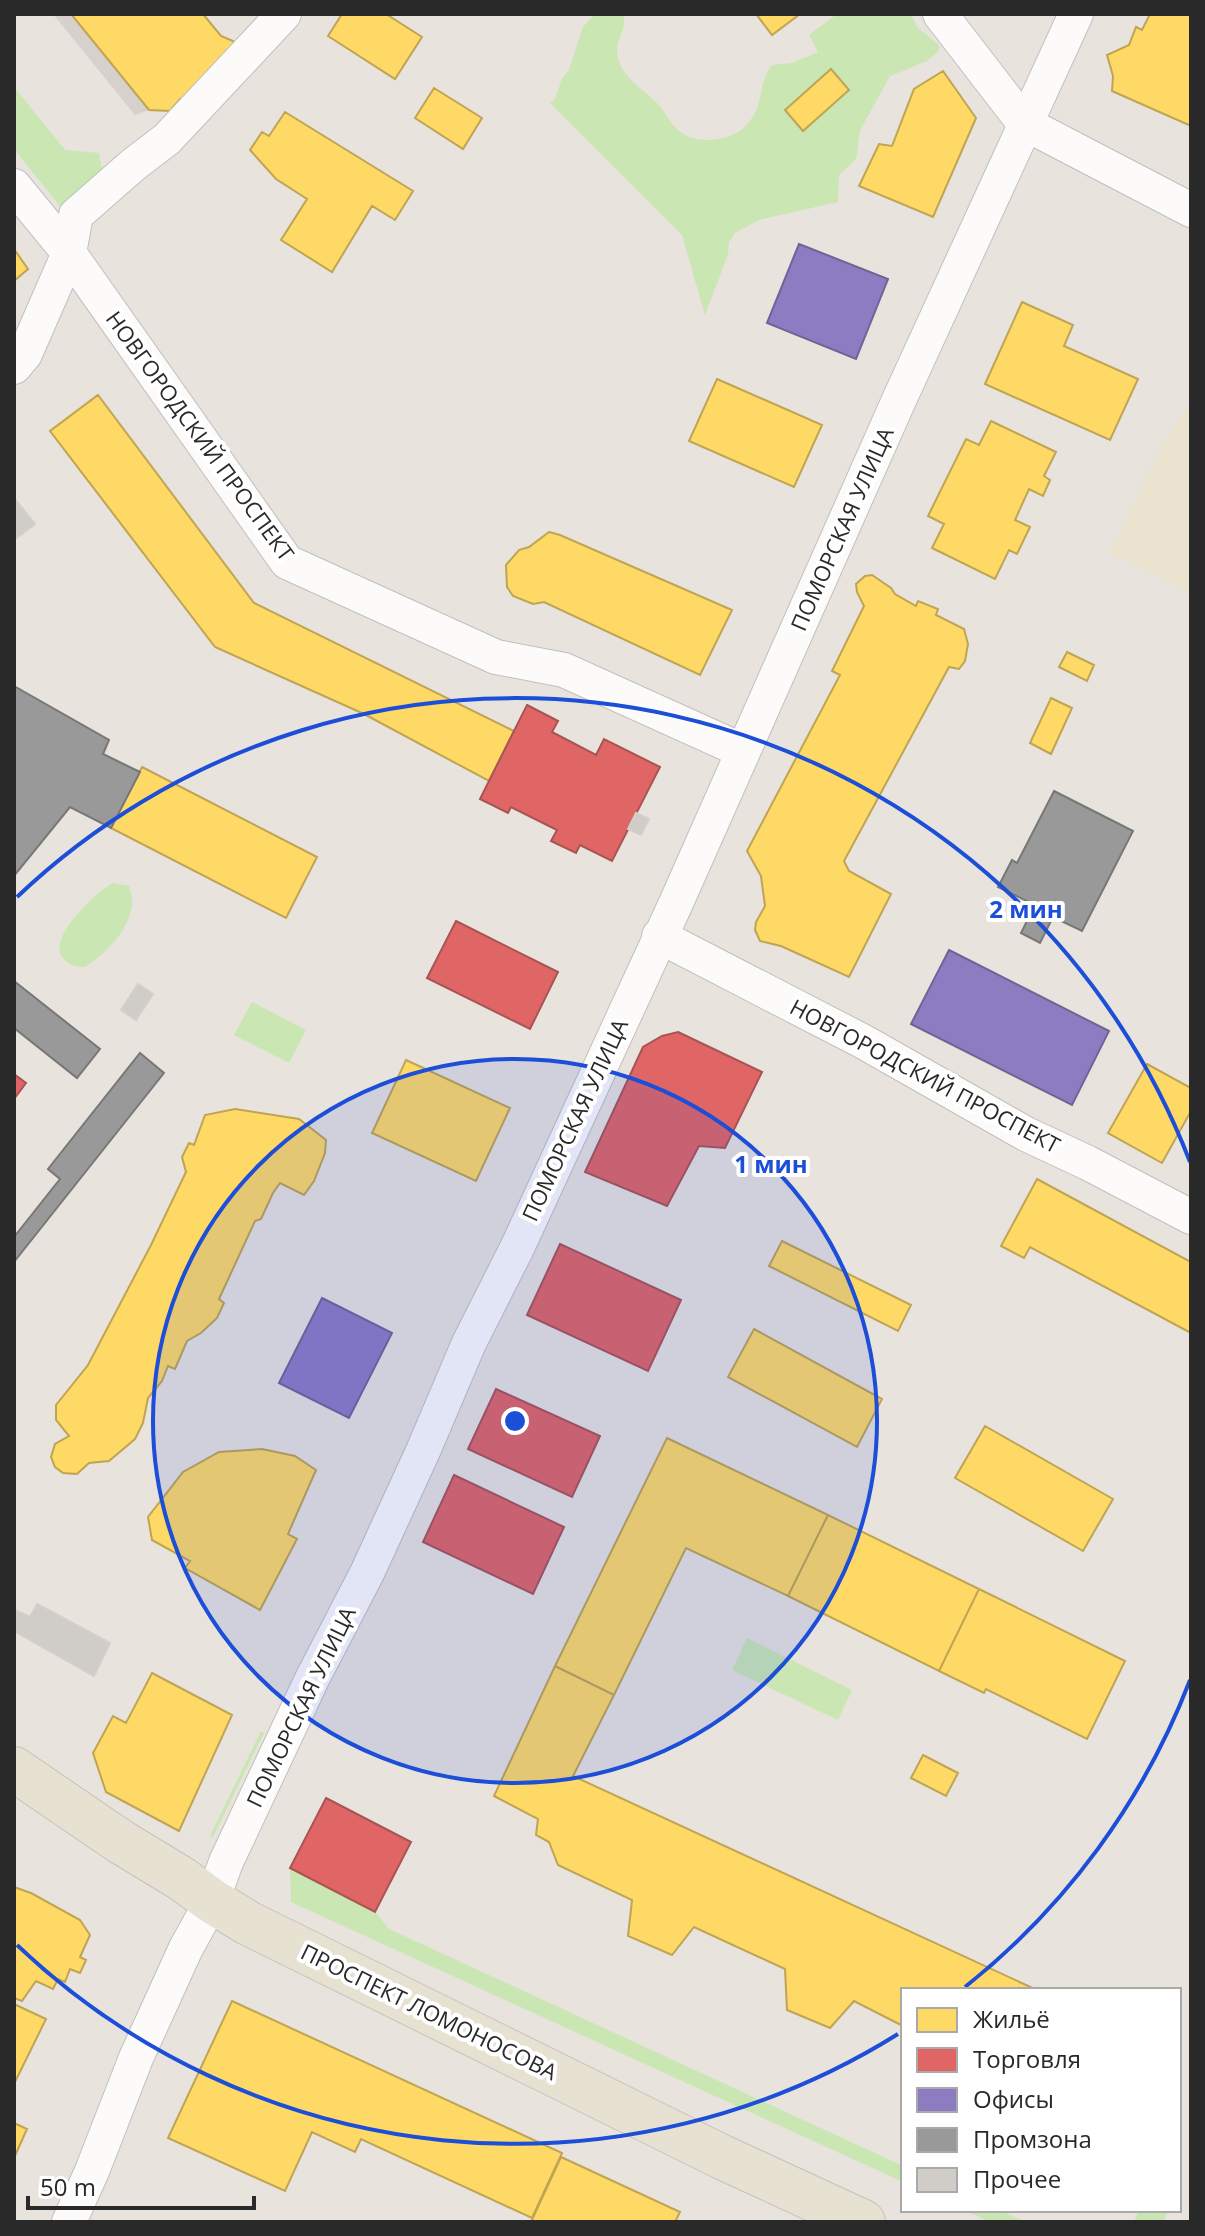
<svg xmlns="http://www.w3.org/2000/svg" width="1205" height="2236" font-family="'Open Sans',sans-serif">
<rect width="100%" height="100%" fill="#e8e3dd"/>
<path fill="#ece2d0" d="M1191 404V594L1109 553 1163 443Z"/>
<path fill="#c9e6b3" d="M595 14H621L624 16C626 37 611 40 620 64 626 79 642 89 654 100 664 109 670 125 682 133 697 144 726 141 741 130 766 111 756 86 772 65L792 63 818 52 809 35 837 14H911L917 27 939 45V51L927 61 890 76 860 130 856 159 839 175 838 202 759 220 735 233 729 242 728 254 705 315 682 235 550 103 555 99 562 79 569 70 583 27Z
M14 87 65 150 99 153 103 175 72 206H60L14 149Z
M113 883 129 886C142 918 110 951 85 967 75 967 68 965 62 957 48 937 96 892 113 883Z
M252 1002 306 1030 289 1063 234 1035Z
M747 1638 852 1690 838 1720 732 1670Z
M261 1731 264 1733 213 1837 210 1836Z
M290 1868 375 1912 389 1929 903 2166V2182L291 1902Z
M964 2210H999L1025 2222H990Z
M1139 2210H1169L1163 2222H1134Z"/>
<path fill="#d6d1cc" d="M53 14H71L149 110 135 115Z"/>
<path fill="#ffd966" stroke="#bfa454" stroke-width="2" d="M71 14H203L221 36 233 41 237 54 193 101 180 99 170 111 149 110Z
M342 14H386L422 37 395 79 328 36Z
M756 14H800L772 35Z
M1150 14H1191V126L1112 91 1113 76 1107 55 1129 45 1136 27 1142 30Z
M831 69 849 90 803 131 785 110Z
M943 71 976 118 933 217 859 186 879 144 892 146 914 89Z
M434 88 482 118 463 149 415 118Z
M285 112 413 191 395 220 372 206 332 272 281 240 307 199 276 179 250 150 262 132 269 136Z
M14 249 28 269 14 281Z
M1022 302 1073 325 1064 346 1138 379 1110 440 985 384Z
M717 379 822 425 794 487 689 441Z
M98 395 254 603 514 731 489 781 364 714 215 647 50 431Z
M991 421 1056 452 1044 476 1050 480 1043 496 1029 489 1015 520 1030 527 1017 554 1009 550 995 579 932 548 944 524 928 516 966 439 979 445Z
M549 532 560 535 732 610 700 675 544 602 533 604 513 596 507 587 506 565 519 550 529 547Z
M872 575 891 588 895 594 916 606 918 601 938 609 936 615 964 629 968 644 965 661 959 669 949 667 844 861 849 871 891 894 849 977 781 946 760 941 755 930 756 922 765 906 761 876 747 851 840 675 832 671 864 606 857 592 856 584 865 576Z
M1067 652 1094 665 1087 681 1059 667Z
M1051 698 1072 708 1051 754 1030 743Z
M142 767 317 857 286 918 111 828Z
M406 1060 510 1108 476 1181 372 1133Z
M1147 1064 1191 1088V1111L1162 1163 1108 1133Z
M235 1109 299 1119 326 1140 325 1153 314 1181 304 1195 280 1183 273 1193 261 1219 255 1221 219 1299 224 1303 217 1318 201 1333 187 1341 175 1369 168 1366 162 1381 148 1398 143 1423 135 1439 109 1461 89 1463 77 1474 63 1473 55 1467 51 1457 55 1444 69 1436 56 1420V1405L88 1365 151 1245 186 1172 182 1157 189 1143 194 1145 205 1115Z
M1037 1179 1191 1262V1333L1030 1247 1024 1258 1001 1246Z
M782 1241 911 1305 898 1331 769 1266Z
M754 1329 882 1399 857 1447 728 1377Z
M985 1426 1113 1499 1083 1551 955 1478Z
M667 1438 828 1515 788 1596 686 1548 614 1695 555 1666Z
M262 1449 295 1456 316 1470 288 1534 297 1539 260 1610 185 1568 190 1561 152 1540 148 1517 183 1472 219 1452Z
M828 1515 979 1589 939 1671 788 1596Z
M979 1589 1125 1661 1087 1739 986 1689 984 1693 939 1671Z
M555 1666 614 1695 573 1776 1037 1990H903V2026L854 2001 830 2028 787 2010 785 1969 694 1927 672 1955 628 1936 632 1900 558 1865 549 1842 536 1835 538 1819 494 1796Z
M152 1673 232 1715 179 1831 106 1792 93 1753 113 1716 126 1723Z
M923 1755 958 1773 946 1796 911 1778Z
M14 1887 31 1893 80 1920 90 1935 80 1957 86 1960 80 1973 70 1969 65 1982 58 1979 53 1989 36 1981 22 2001 14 1998Z
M232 2001 562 2153 532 2218 361 2139 355 2152 312 2132 285 2191 168 2138Z
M14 2004 46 2019 14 2084Z
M14 2123 27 2129 14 2158Z
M561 2157 680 2212 675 2222H531Z"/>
<path fill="#e06666" stroke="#a95454" stroke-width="2" d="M527 705 558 721 552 732 596 755 604 739 660 767 612 861 580 845 576 853 551 841 557 830 511 807 508 813 480 799Z
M456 921 558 972 530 1029 427 978Z
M678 1032 762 1072 725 1148 699 1146 667 1206 585 1172 643 1047 662 1036Z
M14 1074 26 1083 14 1099Z
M560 1244 681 1300 648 1371 527 1315Z
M496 1389 600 1436 572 1497 468 1449Z
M454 1475 564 1527 533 1594 423 1542Z
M326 1798 411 1842 375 1912 290 1868Z"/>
<path fill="#8e7cc3" stroke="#706395" stroke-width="2" d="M799 244 888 279 856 359 767 323Z
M949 950 1109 1031 1072 1105 911 1024Z
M322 1298 392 1333 349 1418 279 1383Z"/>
<path fill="#999" stroke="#777" stroke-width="2" d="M14 686 109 740 103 754 140 772 111 828 70 807 14 876Z
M1054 791 1133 831 1082 931 1053 917 1040 943 1021 933 1035 905 998 887 1012 860 1017 863Z
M14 981 100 1049 77 1078 14 1028Z
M140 1053 164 1073 14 1262V1237L60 1179 48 1169Z"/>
<path fill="#d0cdc9" stroke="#d3cfc9" stroke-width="2" d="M14 498 35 524 14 540Z
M636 813 649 819 641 835 628 829Z
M138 984 153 994 136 1020 121 1010Z
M37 1604 110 1643 94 1676 14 1631 15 1610 30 1617Z"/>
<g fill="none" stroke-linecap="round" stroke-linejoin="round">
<g stroke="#c1bfbf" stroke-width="36">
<path id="minor" d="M940 14 1024 123 1191 210
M14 186 69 253 287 562 496 657 564 670 743 751
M14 367 25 354 69 253 76 215 133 165 167 139 284 14
M659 936 864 1042 1026 1134 1088 1163 1191 1217
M69 2222 92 2171 136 2058 186 1948 212 1901 226 1862 312 1679 367 1573 423 1451 469 1343 517 1248 676 903 899 400 1076 14"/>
</g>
<g stroke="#c4c2c0" stroke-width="46">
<path id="major" d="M14 1769 121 1842 182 1879 212 1901 248 1923 722 2157 863 2222"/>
</g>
<use href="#minor" stroke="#fcfbfa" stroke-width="34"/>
<use href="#major" stroke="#e7e1d1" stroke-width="44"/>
</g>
<circle cx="515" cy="1421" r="362" fill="#1d4ed8" fill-opacity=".12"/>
<g fill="none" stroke="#1d4ed8" stroke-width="4">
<circle cx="515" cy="1421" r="362"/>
<path d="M1190 1680A723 723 0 0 1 965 1987M898 2034A723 723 0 0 1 17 1945M17 897A723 723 0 0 1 1190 1162"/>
</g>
<g text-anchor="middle" stroke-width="8" stroke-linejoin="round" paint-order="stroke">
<g font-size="22" fill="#292929" stroke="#fff">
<text transform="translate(200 436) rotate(54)" y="8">НОВГОРОДСКИЙ ПРОСПЕКТ</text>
<text transform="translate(842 529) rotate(-66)" y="8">ПОМОРСКАЯ УЛИЦА</text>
<text transform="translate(925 1076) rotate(28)" y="8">НОВГОРОДСКИЙ ПРОСПЕКТ</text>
<text transform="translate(575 1120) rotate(-65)" y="8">ПОМОРСКАЯ УЛИЦА</text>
<text transform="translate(301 1707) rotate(-64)" y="8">ПОМОРСКАЯ УЛИЦА</text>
<text transform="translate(429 2012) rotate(26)" y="8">ПРОСПЕКТ ЛОМОНОСОВА</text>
</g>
</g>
<circle cx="515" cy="1421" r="12" fill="#1d4ed8" stroke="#fff" stroke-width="4"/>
<g font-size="24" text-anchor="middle" font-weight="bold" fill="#1d4ed8" stroke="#fff" stroke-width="8" stroke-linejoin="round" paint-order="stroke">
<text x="1026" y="918">2 мин</text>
<text x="771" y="1173">1 мин</text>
</g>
<rect width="1205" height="2236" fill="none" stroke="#292929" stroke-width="32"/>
<rect x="901" y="1988" width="280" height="224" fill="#ffffff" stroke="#a9a9a9" stroke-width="2"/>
<rect x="917" y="2008" width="40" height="24" fill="#ffd966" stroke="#a9a9a9" stroke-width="2"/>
<text x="973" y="2028" font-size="24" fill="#292929">Жильё</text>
<rect x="917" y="2048" width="40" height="24" fill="#e06666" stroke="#a9a9a9" stroke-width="2"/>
<text x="973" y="2068" font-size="24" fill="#292929">Торговля</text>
<rect x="917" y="2088" width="40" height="24" fill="#8e7cc3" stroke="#a9a9a9" stroke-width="2"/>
<text x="973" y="2108" font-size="24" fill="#292929">Офисы</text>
<rect x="917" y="2128" width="40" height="24" fill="#999999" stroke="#a9a9a9" stroke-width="2"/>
<text x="973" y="2148" font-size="24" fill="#292929">Промзона</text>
<rect x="917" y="2168" width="40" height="24" fill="#d0cdc9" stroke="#a9a9a9" stroke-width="2"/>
<text x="973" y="2188" font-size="24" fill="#292929">Прочее</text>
<path d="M28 2196v12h226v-12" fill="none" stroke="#292929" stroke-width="4"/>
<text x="40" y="2196" font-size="24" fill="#292929" stroke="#ffffff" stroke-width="6" paint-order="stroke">50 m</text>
</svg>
